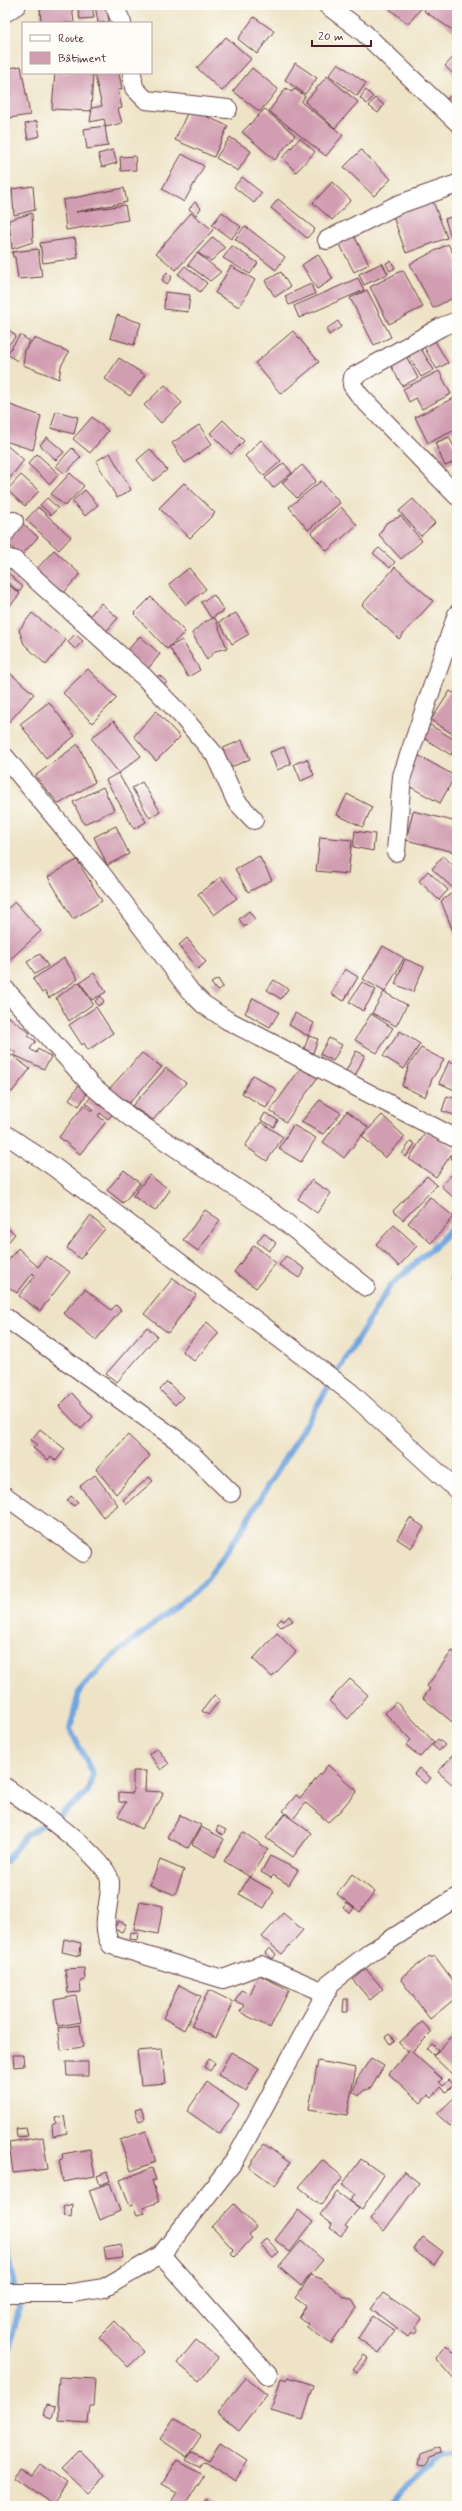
<svg xmlns="http://www.w3.org/2000/svg" width="462" height="2511" font-family="Mynerve,sans-serif">
<rect width="100%" height="100%" fill="#fdfcf7"/>
<filter id="ink" filterUnits="userSpaceOnUse"><feTurbulence type="fractalNoise" baseFrequency=".025" numOctaves="2"/><feDisplacementMap in="SourceGraphic" scale="8" xChannelSelector="R" yChannelSelector="G"/><feConvolveMatrix kernelMatrix="1 2 1 2 8 2 1 2 1" color-interpolation-filters="sRGB"/></filter>
<filter id="wash" filterUnits="userSpaceOnUse"><feTurbulence type="fractalNoise" baseFrequency=".012" numOctaves="4" result="noise"/><feDisplacementMap in="SourceGraphic" scale="16" xChannelSelector="R" yChannelSelector="G"/><feGaussianBlur stdDeviation="0.9" result="paint"/><feColorMatrix in="noise" values="0 0 0 0 0 0 0 0 0 0 0 0 0 0 0 0 0 1.4 0 .05"/><feComposite in="paint" operator="in"/></filter>
<g filter="url(#wash)">
<rect width="100%" height="100%" fill="#eee3c6"/>
<g fill="none" stroke-linecap="round" stroke-linejoin="round">
<path stroke="#71a5de" stroke-width="6" d="M5 1862 27 1834 60 1815 87 1793 93 1774 70 1729 80 1689 111 1658 203 1585 237 1537 390 1286 437 1244 457 1222
M5 2236 19 2307 5 2368
M388 2506 404 2487 440 2455 457 2453"/>
</g>
<g id="blocks">
<path fill="#d19db1" d="M40 5H72L74 23H41Z
M77 5H92L94 18 80 19Z
M95 5H106L109 22 98 23Z
M385 5H424L408 24Z
M428 5H457V33L424 11Z
M254 17 274 31 257 54 238 39Z
M226 37 251 59 222 91 197 68Z
M457 53V78L445 66Z
M295 63 317 78 305 94 285 80Z
M338 63 366 83 357 96 329 75Z
M21 66 30 115 9 118 10 125 5 126V69Z
M252 68 278 89 260 112 233 91Z
M55 73H93L91 111 52 109Z
M94 73H119L122 89 118 90 122 108 118 109 122 123 106 127 104 119 90 122 92 108 102 106Z
M327 76 358 102 335 128 305 102Z
M286 88 291 92 295 89 305 96 301 102 343 135 326 156 269 111Z
M366 90 373 97 367 104 360 98Z
M455 92 457 104 455 107 447 99Z
M375 98 384 105 378 113 369 106Z
M189 109 228 126 214 157 175 140Z
M265 109 295 135 275 160 242 132Z
M37 121 40 136 28 139 25 124Z
M105 126 108 146 87 149 84 129Z
M230 137 251 151 238 171 216 158Z
M300 138 315 152 296 172 282 158Z
M113 150 117 163 102 167 98 154Z
M361 150 391 179 374 196 344 167Z
M182 154 204 166 184 202 162 189Z
M135 156 136 170 121 171 120 157Z
M242 177 262 193 254 203 234 187Z
M332 182 351 200 332 220 313 203Z
M33 186 35 210 14 215 12 189Z
M124 188 127 202 76 212 125 205 128 220 66 230 63 200Z
M431 196 447 238 406 253 391 211Z
M278 199 315 229 307 238 271 208Z
M195 202 201 208 196 215 189 209Z
M222 212 241 227 231 239 212 225Z
M32 213 33 242 12 249 9 220Z
M191 213 213 230 176 270 156 253Z
M457 215V239L452 240 445 219Z
M245 226 285 257 276 270 235 239Z
M352 232 369 264 354 272 337 239Z
M213 237 225 248 211 261 198 253Z
M75 238 78 258 43 263 40 243Z
M448 244 457 261V296L433 308 410 264Z
M232 246 258 263 250 274 223 258Z
M38 249 42 277 18 279 15 257H13L12 252Z
M197 253 221 272 210 281 188 265Z
M318 254 333 279 317 289 302 265Z
M391 261 395 268 390 271 386 263Z
M382 263 388 274 364 285 359 274Z
M185 266 207 283 200 292 178 274Z
M231 266 255 280 239 307 215 293Z
M403 270 423 307 389 324 370 287Z
M167 272 172 277 167 284 162 280Z
M281 272 290 287 275 297 265 281Z
M358 278 364 290 299 318 294 306Z
M311 284 315 294 289 305 285 296Z
M367 290 391 337 374 345 350 298Z
M165 292 190 295 188 312 164 309Z
M117 315 141 323 134 345 110 338Z
M338 321 341 327 329 335 326 329Z
M6 327 16 336 7 346 5 344Z
M293 331 319 362 281 394 255 363Z
M20 335 30 341 17 361 7 354Z
M432 336 448 363 437 369 421 342Z
M34 338 69 352 61 366 59 379 23 365 25 351Z
M418 344 434 370 421 377 406 351Z
M404 352 418 378 402 386 388 360Z
M119 358 145 375 130 396 105 379Z
M439 371 451 394 422 409 416 398 409 402 403 389Z
M165 385 182 403 161 423 144 405Z
M454 398 457 403V429L428 443 415 417Z
M5 403 41 416 33 450 5 441Z
M56 411 78 417 74 434 51 428Z
M92 417 108 431 90 453 73 439Z
M223 420 244 441 231 454 210 433Z
M199 425 212 444 185 463 172 443Z
M47 437 64 452 56 460 40 445Z
M449 437 453 445 457 444V461L445 466 435 443Z
M261 440 281 461 264 476 245 456Z
M5 444 24 460 5 484Z
M72 448 81 457 65 474 56 466Z
M150 449 167 470 153 481 137 460Z
M110 453 131 490 117 498 96 461Z
M37 454 59 474 50 484 28 464Z
M284 463 292 473 273 488 265 478Z
M302 465 316 481 297 498 282 483Z
M70 473 84 486 65 506 51 494Z
M21 475 39 491 25 506 7 490Z
M321 481 340 503 308 530 289 507Z
M184 483 215 513 190 538 159 508Z
M85 490 98 505 85 516 72 501Z
M47 498 58 508 51 515 40 505Z
M413 499 435 523 421 536 399 511Z
M38 507 71 537 59 550 26 520Z
M341 507 357 525 327 551 311 533Z
M401 516 422 541 401 559 379 535 386 523Z
M21 522 38 537 21 556 5 541Z
M379 548 395 562 390 568 373 553Z
M54 550 80 574 60 597 33 573Z
M395 567 433 601 399 639 362 605Z
M189 568 206 589 186 605 169 584Z
M5 570 23 587 19 592 5 580Z
M5 582 20 594 5 612Z
M214 595 224 611 211 618 201 602Z
M151 597 185 632 167 649 134 614Z
M101 603 118 618 103 635 86 620Z
M32 613 66 640 46 665 24 644 19 630Z
M236 613 249 634 232 644 219 622Z
M215 618 227 648 215 651 207 660 192 633 204 622Z
M75 634 83 641 75 649 68 642Z
M140 636 160 654 147 670 126 652Z
M182 640 200 670 188 677 169 647Z
M88 669 117 698 92 723 63 693Z
M10 673 34 694 8 723 5 721V679Z
M159 675 167 682 161 688 153 682Z
M450 691 457 695V731L454 735 431 720Z
M49 702 75 736 46 758 20 724Z
M156 711 180 737 156 761 134 736Z
M114 721 141 756 119 773 91 738Z
M430 725 457 741 451 755 422 737Z
M242 740 250 759 229 768 221 749Z
M78 744 95 782 59 804 35 776Z
M284 747 291 764 277 770 270 752Z
M416 754 455 776 440 803 401 782Z
M307 759 314 775 301 781 294 764Z
M118 773 146 822 134 829 106 780Z
M142 782 160 811 150 818 132 788Z
M103 787 114 810 84 824 73 802Z
M347 794 372 807 363 827 337 815Z
M413 811 457 822V839L454 852 406 840Z
M116 826 129 854 107 865 94 837Z
M355 831 375 834 373 851 353 847Z
M320 837 352 840 348 874 316 871Z
M259 856 272 880 248 892 235 869Z
M443 856 455 867 457 864V884L453 888 432 869Z
M77 860 102 901 73 919 48 877Z
M428 871 448 890 439 900 419 881Z
M221 877 237 898 214 915 198 894Z
M455 891 457 896V941L441 901Z
M15 902 41 931 5 964V911Z
M249 911 255 919 244 927 239 919Z
M187 938 206 962 198 969 179 945Z
M383 946 404 958 385 992 363 979Z
M40 954 48 966 35 974 27 962Z
M64 958 78 979 49 998 45 991 42 993 33 979Z
M405 959 424 967 413 992 395 984Z
M345 969 358 977 344 1001 331 994Z
M94 973 106 992 92 1000 80 982Z
M218 979 223 987 217 991 211 983Z
M274 980 288 989 281 999 267 990Z
M79 982 93 1004 69 1021 56 998Z
M362 982 376 990 363 1011 349 1002Z
M384 992 407 1005 396 1026 372 1013Z
M101 996 104 1002 98 1006 95 1001Z
M253 998 279 1012 270 1027 245 1013Z
M96 1007 113 1033 88 1050 84 1043 82 1045 69 1025Z
M295 1013 314 1023 308 1036 289 1025Z
M5 1014 30 1033 28 1036 36 1041 30 1049 36 1053 38 1049 51 1057 44 1069 14 1055 16 1053 5 1045Z
M371 1014 393 1028 377 1053 355 1040Z
M400 1031 420 1044 404 1069 383 1056Z
M309 1036 318 1039 313 1053 304 1049Z
M329 1038 342 1045 333 1061 320 1054Z
M421 1048 444 1060 432 1079 425 1097 402 1086 409 1065Z
M356 1051 365 1055 355 1076 346 1071Z
M142 1053 162 1067 129 1103 109 1089Z
M12 1055 30 1069 12 1092 5 1087V1063Z
M449 1061 457 1064V1091L439 1083Z
M303 1065 318 1077 286 1122 270 1111Z
M166 1068 186 1083 153 1120 132 1106Z
M253 1075 277 1090 266 1108 242 1093Z
M79 1085 88 1092 79 1106 69 1099Z
M93 1094 116 1110 108 1119 100 1113 98 1116 106 1122 80 1154 59 1137 84 1105 92 1111 94 1109 86 1103Z
M447 1096 457 1099V1116L442 1111Z
M320 1100 341 1113 323 1134 301 1122Z
M347 1111 368 1127 344 1158 323 1142Z
M265 1113 278 1120 274 1127 261 1120Z
M382 1115 405 1137 385 1158 362 1136Z
M261 1122 283 1137 267 1161 245 1146Z
M293 1125 316 1138 301 1162 279 1149Z
M427 1130 455 1149 436 1177 409 1159Z
M411 1141 415 1144 406 1157 402 1154Z
M457 1152V1164L451 1158Z
M124 1170 140 1183 123 1203 107 1190Z
M455 1171 457 1173 456 1200 441 1186Z
M149 1175 170 1190 155 1211 133 1196Z
M427 1176 437 1185 403 1220 393 1211Z
M311 1180 331 1193 317 1213 298 1199Z
M430 1197 454 1217 431 1243 408 1223Z
M205 1210 220 1220 198 1251 183 1240Z
M90 1216 105 1229 80 1259 67 1248Z
M394 1225 417 1246 399 1266 376 1244Z
M5 1226 15 1234 5 1246Z
M264 1233 276 1243 269 1251 257 1242Z
M254 1245 276 1263 256 1288 234 1272Z
M18 1248 38 1267 46 1256 70 1272 40 1311 19 1296 35 1276 33 1273 17 1293 5 1284V1265Z
M286 1256 305 1269 299 1278 279 1265Z
M457 1271V1283L451 1279Z
M173 1278 196 1295 168 1333 144 1314Z
M85 1289 111 1310 116 1305 121 1310 96 1340 63 1313Z
M207 1322 219 1333 194 1361 182 1351Z
M147 1327 157 1336 117 1382 106 1374Z
M167 1382 183 1397 175 1405 160 1390Z
M72 1393 93 1417 81 1429 59 1406Z
M40 1429 65 1449 56 1461 51 1456 48 1460 33 1448 37 1444 31 1440Z
M128 1435 150 1456 116 1494 96 1469Z
M95 1475 118 1505 103 1517 80 1486Z
M149 1477 153 1481 127 1504 123 1500Z
M71 1496 78 1502 74 1506 67 1501Z
M410 1518 424 1527 411 1548 397 1539Z
M289 1616 293 1621 281 1627 277 1623 281 1619 284 1621Z
M277 1633 296 1652 272 1677 253 1659Z
M452 1651 457 1655V1738L452 1733 457 1726 423 1698 430 1689 427 1686Z
M350 1679 368 1695 348 1719 329 1701Z
M214 1695 220 1700 208 1715 202 1711Z
M396 1702 434 1742 420 1757 406 1745 411 1740 385 1713Z
M438 1739 445 1745 439 1751 432 1745Z
M157 1748 169 1764 161 1770 149 1754Z
M453 1755 457 1758V1780L453 1785 438 1772Z
M328 1765 357 1791 339 1812 328 1822 306 1803 293 1819 283 1811 296 1795 300 1798Z
M419 1768 431 1778 426 1784 414 1774Z
M133 1771H146L145 1791 163 1792 161 1799 141 1829 118 1816 126 1802H119V1792L133 1793Z
M285 1814 311 1833 293 1857 266 1838Z
M180 1815 201 1825 188 1848 167 1837Z
M218 1826 226 1830 223 1835 216 1831Z
M201 1827 224 1839 215 1857 192 1844Z
M243 1832 268 1849 250 1877 224 1861Z
M270 1856 298 1870 289 1885 273 1875 271 1878 261 1872Z
M160 1860 184 1870 175 1895 150 1885Z
M352 1874 375 1892 360 1912 337 1894Z
M249 1877 274 1891 264 1908 239 1894Z
M140 1901 163 1906 158 1934 134 1929Z
M347 1903 354 1908 350 1913 343 1908Z
M283 1913 303 1930 282 1954 262 1937Z
M118 1921 126 1924 122 1932 114 1929Z
M131 1932 138 1933 137 1940 130 1939Z
M64 1939 81 1943 80 1956 62 1952Z
M269 1948 276 1954 273 1959 265 1953Z
M434 1955 457 1986V1997L430 2019 401 1980 402 1977 430 1956 432 1958Z
M84 1968 85 1980 80 1981 81 1992 68 1993 65 1969Z
M366 1969 383 1989 370 2000 353 1980Z
M259 1975 289 1990 270 2028 240 2012 244 2005 235 2001 241 1990 250 1994Z
M179 1985 201 1996 184 2030 163 2018Z
M209 1990 233 2002 216 2038 191 2026Z
M76 1996 81 2022 58 2026 54 2000Z
M344 1999H348V2012H343Z
M422 2022 432 2032 412 2052 442 2079 439 2082 443 2086 448 2080 453 2085 446 2092 441 2087 432 2098 428 2095 421 2103 389 2074 409 2050H406L399 2043Z
M80 2025 83 2047 61 2050 58 2028Z
M457 2031V2079L433 2056Z
M389 2034 395 2040 390 2044 385 2037Z
M432 2044 438 2050 433 2055 427 2049Z
M162 2049 166 2083 141 2085 137 2051Z
M231 2052 259 2068 246 2091 218 2075Z
M13 2055H23L24 2066 14 2067Z
M371 2058 384 2066 371 2088 363 2091 359 2096 353 2092 357 2079Z
M209 2059 215 2063 210 2071 204 2067Z
M318 2061 356 2068 347 2115 309 2109Z
M66 2062H88V2076H67Z
M207 2082 239 2105 220 2134 187 2111Z
M457 2095V2119L450 2126 437 2114Z
M141 2108 145 2119 139 2121 135 2110Z
M64 2116 67 2133 53 2136 52 2125 56 2123 55 2118Z
M26 2128 28 2136 17 2137 16 2129Z
M146 2131 156 2162 131 2171 120 2140Z
M43 2137 48 2169 13 2173 9 2142Z
M264 2144 290 2163 275 2186 249 2167Z
M90 2149 95 2176 63 2182 59 2160 63 2159 62 2154Z
M361 2159 384 2175 362 2209 350 2201 355 2194 342 2185Z
M322 2160 343 2177 321 2205 299 2187Z
M152 2168 156 2180 152 2181 159 2202 143 2208 145 2213 137 2215 133 2205 130 2206 120 2180Z
M404 2171 419 2183 384 2231 370 2219Z
M107 2172 110 2181 100 2185 97 2176Z
M110 2183 120 2211 100 2220 89 2190Z
M337 2192 359 2208 345 2226 348 2228 341 2236 330 2228 332 2224 320 2215Z
M72 2204 71 2217 65 2216 63 2207Z
M234 2204 256 2227 249 2235 252 2238 235 2257 231 2253 234 2250 212 2227Z
M298 2210 313 2222 290 2252 275 2240Z
M423 2237 443 2252 434 2265 413 2250Z
M266 2238 279 2252 273 2258 260 2245Z
M301 2241 323 2260 301 2286 279 2267Z
M121 2244 123 2258 106 2260 104 2247Z
M311 2275 322 2279 344 2297 352 2300 357 2308 331 2344 306 2326 308 2324 299 2317 306 2306 295 2298Z
M383 2293 422 2319 415 2328 418 2330 414 2335 411 2333 408 2337 371 2309Z
M373 2316 395 2331 379 2353 358 2338Z
M115 2321 144 2352 128 2367 99 2337Z
M196 2340 218 2358 199 2381 177 2363Z
M446 2345 457 2356V2383L435 2358Z
M364 2355 368 2358 357 2372 353 2369Z
M59 2377 95 2379 93 2406H90L88 2423 59 2421V2405H57Z
M288 2377 314 2385 303 2420 271 2411 281 2378 287 2380Z
M246 2378 267 2395 239 2431 217 2413Z
M46 2405 55 2407 52 2418 43 2415Z
M174 2418 201 2436 187 2457 160 2439Z
M220 2443 248 2461 235 2481 207 2462 203 2461 199 2467 186 2460 192 2452 209 2460Z
M440 2448 441 2454 429 2458 424 2467 418 2466 420 2455Z
M80 2450 105 2475 87 2493 61 2469Z
M177 2460 204 2476 185 2506 170 2504 177 2492 162 2484Z
M41 2464 67 2483 53 2504 15 2478 22 2469 33 2475Z
M207 2500 215 2506H202Z"/>
</g>
</g>
<g filter="url(#ink)">
<use href="#blocks" fill-opacity="0" stroke="#633c42" stroke-width="1"/>
<g fill="none" stroke-linecap="round" stroke-linejoin="round">
<g stroke="#633c42" stroke-width="20">
<path id="street" d="M114 5 122 23
M327 5 363 32 457 122
M5 13 17 5
M132 73 134 88 146 100 228 109
M327 240 397 205 457 184
M457 321 441 327 353 377 352 385 360 396 457 496
M5 533 14 521
M5 558 14 560 144 677 181 715 215 755 236 801 254 820
M5 757 101 873 190 991 203 1004 227 1020 457 1139
M396 852 402 776 457 614
M5 989 91 1085 131 1118 274 1213 366 1287
M5 1134 54 1167 350 1392 457 1490
M5 1317 177 1440 231 1493
M5 1496 84 1553
M5 1787C25 1801 110 1859 110 1882 111 1904 99 1926 111 1945L223 1979 261 1965 319 1990 323 1989 371 1952 457 1897
M161 2255 268 2375
M5 2293H72L104 2288 161 2255 235 2160 329 1987"/>
</g>
<use href="#street" stroke="#fff" stroke-width="18"/>
</g>
</g>
<rect width="462" height="2511" fill="none" stroke="#fdfcf7" stroke-width="20"/>
<rect x="22" y="22" width="130" height="52" fill="#fdfcf7" stroke="#b5a4a5"/>
<rect x="30" y="35" width="20" height="6" fill="#ffffff" stroke="#b5a4a5"/>
<text x="58" y="42" font-size="12" fill="#4a1f2b">Route</text>
<rect x="30" y="52" width="20" height="12" fill="#d19db1" stroke="#b5a4a5"/>
<text x="58" y="62" font-size="12" fill="#4a1f2b">Bâtiment</text>
<path d="M312 40v6h59v-6" fill="none" stroke="#4a1f2b" stroke-width="2"/>
<text x="318" y="40" font-size="12" fill="#4a1f2b" stroke="#fdfcf7" stroke-width="3" paint-order="stroke">20 m</text>
</svg>
